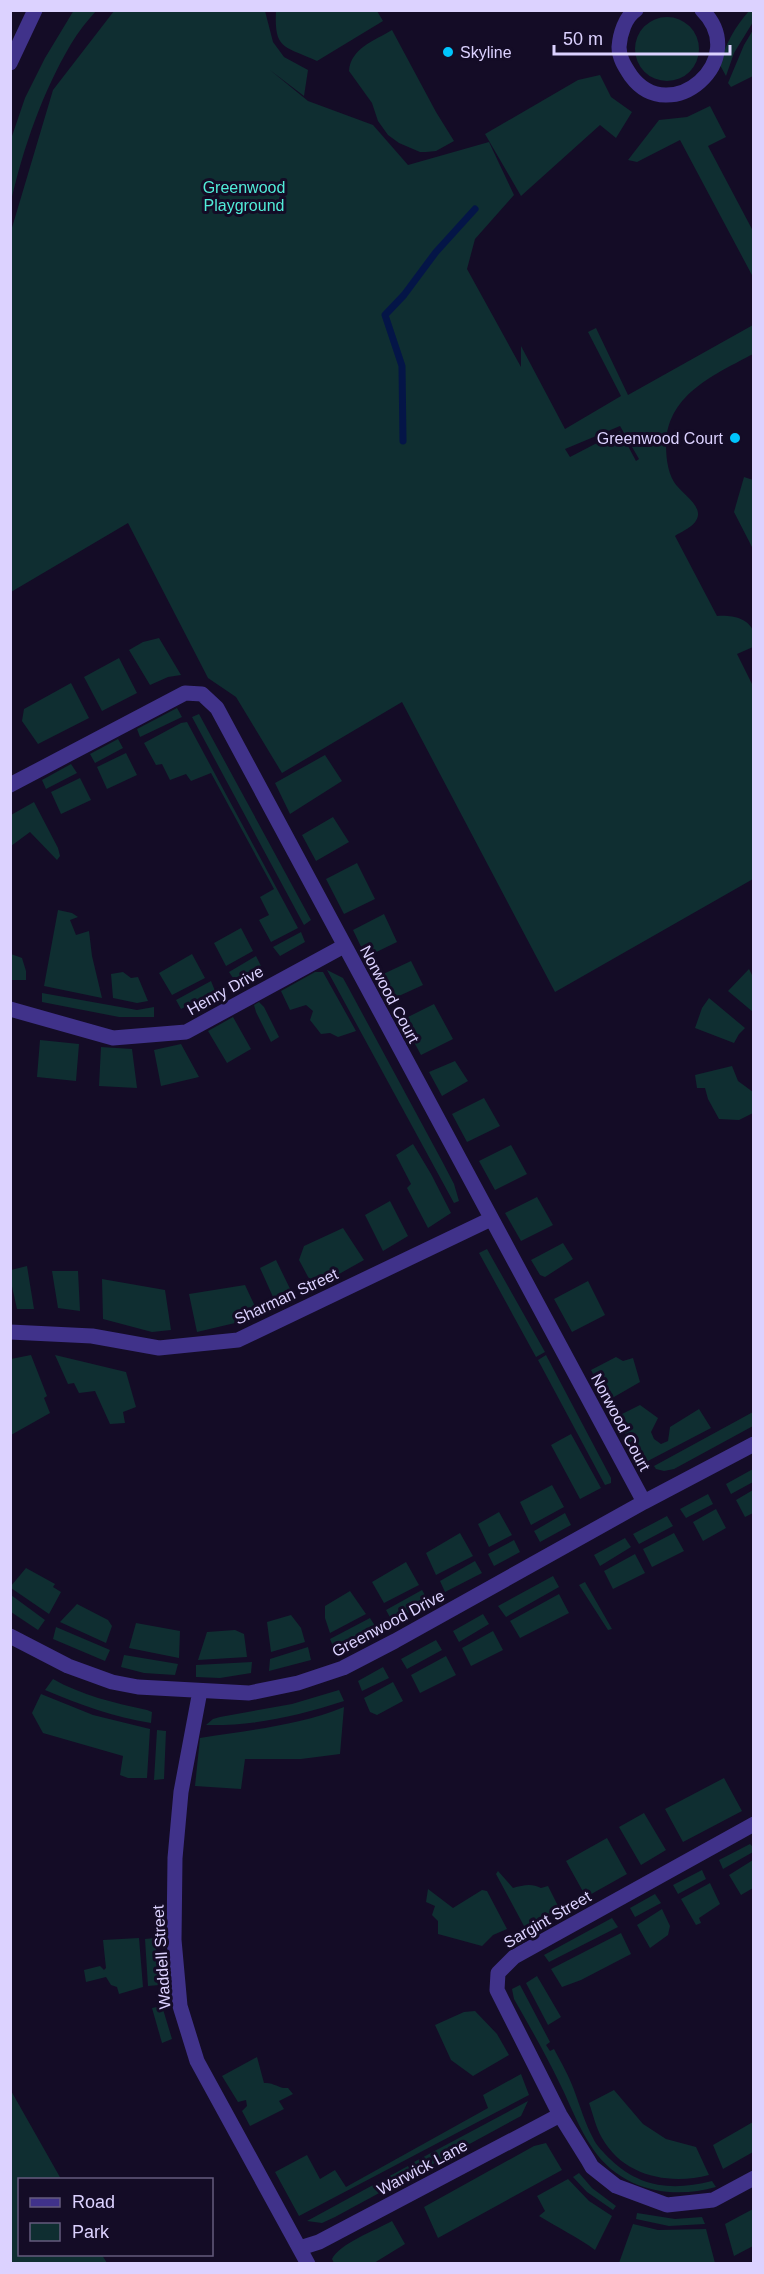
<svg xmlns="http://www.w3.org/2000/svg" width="764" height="2274" font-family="Arial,sans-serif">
<rect width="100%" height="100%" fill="#140c26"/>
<path fill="#0f2e31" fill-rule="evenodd" d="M74 10 96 11C87 21 78 32 71 44 43 91 23 148 11 201V139L25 98 45 58Z
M114 11H265L273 42 284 57 308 70 304 96 270 70 308 101 373 125 408 165 489 142 514 195 475 239 467 269 521 367V346L565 429 621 396 588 332 596 328 628 395 753 325V354C716 374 669 393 666 442 666 456 667 470 674 482 680 492 699 503 698 515 697 526 682 531 675 536L717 616C730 615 749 617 754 633 755 637 753 643 753 647L737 654 753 686V879L555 992 402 702 282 773 236 697 208 678 128 523 11 592V231L53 90ZM620 426 639 459 636 461 620 431 570 457 565 449Z
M276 11H377L383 21 317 61C284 46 274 50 276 11Z
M749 11H753V22L734 53 726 76 720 65C725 44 735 27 749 11Z
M635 49a32 32 0 1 1 64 0a32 32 0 1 1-64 0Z
M392 30 436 112 454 141 436 151 426 152H420L399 143 388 135 378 121 372 103 349 71C351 48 374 41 392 30Z
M753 30V76L731 87 728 83 744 45Z
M600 75 611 97 632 112 616 138 600 125 521 196 485 134 578 80Z
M710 106 726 137 708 146 753 231V277L680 140 637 162 628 160 659 120 687 117Z
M744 477 753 480V549L734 512Z
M159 638 181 675 168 677 150 685 129 650 143 642Z
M119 658 137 693 102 711 84 677Z
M71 683 89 718 38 744 22 721 24 709Z
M177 708 182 717 140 737 137 729Z
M199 714 311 920 304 925 192 717Z
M187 722 298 928 271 942 259 920 269 915 260 897 274 889 211 773 191 781 186 774 170 780 162 764 156 765 144 743 181 723Z
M118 739 123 748 95 763 90 754Z
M126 753 137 775 107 789 97 767Z
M325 755 342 781 290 814 275 783Z
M71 764 77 773 46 789 42 780Z
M80 778 91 800 61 814 51 792Z
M34 802 58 848 60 856 57 860 30 832 11 846V815Z
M333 817 349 842 316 861 302 835Z
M357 863 375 899 344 914 326 879Z
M58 910 72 913 78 917 70 920 76 935 89 931 92 956 102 998 44 986Z
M384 914 397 942 366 957 353 930Z
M241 928 253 951 226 966 214 943Z
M301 932 305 942 280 956 273 947Z
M11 954 22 958 26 971V980H11Z
M192 954 205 978 172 995 159 973Z
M256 956 261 966 235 981 229 972Z
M411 961 423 985 390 1000 379 976Z
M749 969 753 977V1012L728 991Z
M327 970 343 978 348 987 442 1161 454 1184 459 1201 454 1203Z
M123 972 131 978 138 977 148 1001 137 1003 113 998 111 974Z
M315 972H323L356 1031 338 1037 330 1033 321 1034 310 1020 313 1011 306 1005 290 1010 281 991Z
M211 981 215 991 181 1009 176 1000Z
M42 993 137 1010 154 1007V1017H119L42 1002Z
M709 998 745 1028 739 1034 734 1043 695 1028 702 1008Z
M259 1002 264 1007 279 1037 271 1042 256 1012 254 1005Z
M434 1004 453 1039 421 1055 402 1020Z
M233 1017 251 1049 227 1063 208 1031Z
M40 1040 79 1044 76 1081 37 1077Z
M181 1044 199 1077 161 1086 154 1050Z
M101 1047 132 1049 137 1088 99 1086Z
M455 1061 468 1081 442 1096 429 1072Z
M732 1066 738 1081 753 1092V1113L739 1120 719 1119 708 1099 705 1088H697L695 1075Z
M484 1098 500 1126 467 1142 452 1114Z
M413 1144 431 1174 451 1213 428 1228 407 1188 411 1184 396 1155Z
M511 1145 527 1174 495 1190 479 1161Z
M537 1197 553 1225 521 1241 505 1213Z
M390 1201 408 1236 383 1251 365 1215Z
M343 1228 364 1260 314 1288 299 1260 304 1246Z
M563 1243 573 1259 545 1277 540 1275 531 1260Z
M487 1249 545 1352 536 1357 479 1253Z
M276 1260 295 1299 278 1308 260 1268Z
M27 1266 34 1309H17L11 1282V1270Z
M52 1271H78L80 1311 58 1308Z
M102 1279 165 1290 171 1330 152 1332 103 1319Z
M588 1281 605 1315 572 1332 554 1299Z
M245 1285 260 1317 197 1332 189 1294Z
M31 1355 47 1396 44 1398 50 1413 11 1435V1359Z
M55 1355 126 1372 136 1407 123 1412 125 1423 110 1424 95 1391 79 1393 74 1383 68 1384Z
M546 1355 611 1478V1483L605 1485 538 1360Z
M616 1357 623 1361 633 1358 640 1382 607 1401 591 1370Z
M640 1405 658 1418 651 1432 654 1439 661 1444 668 1441 670 1427 699 1409 711 1428 644 1463 638 1458 616 1417Z
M753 1412V1426L674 1469 664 1471 656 1469 654 1466Z
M571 1434 601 1488 580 1499 551 1445Z
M753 1469V1482L731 1494 726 1484Z
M552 1485 564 1507 531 1525 520 1502Z
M753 1490V1513L745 1517 736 1500Z
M708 1494 713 1504 686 1518 680 1509Z
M716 1509 726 1528 703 1541 693 1522Z
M499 1512 512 1535 489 1547 478 1524Z
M565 1513 571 1525 540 1542 534 1531Z
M667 1516 673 1526 639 1544 633 1534Z
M460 1533 473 1556 436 1575 426 1553Z
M674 1533 684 1551 652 1567 643 1549Z
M625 1538 631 1547 600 1566 594 1555Z
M514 1540 520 1552 494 1566 488 1554Z
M635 1554 645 1573 613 1589 604 1571Z
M475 1561 482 1573 445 1592 440 1581Z
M406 1562 419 1585 384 1603 372 1582Z
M26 1568 55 1584 53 1587 61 1592 49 1614 11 1588V1586Z
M553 1576 559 1587 506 1617 498 1606Z
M585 1582 612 1629 608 1630 579 1585Z
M422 1590 429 1602 392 1621 386 1610Z
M350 1591 366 1614 330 1633 325 1618V1606Z
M559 1594 569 1613 520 1638 510 1621Z
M11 1595 45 1620 38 1630 11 1612Z
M77 1604 108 1620 112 1626 106 1643 60 1622Z
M483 1614 489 1624 459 1642 453 1631Z
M291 1615 301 1628 305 1642 271 1652 267 1622Z
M370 1618 377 1629 335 1651 330 1639Z
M136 1623 180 1631 179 1658 129 1648Z
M56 1627 110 1650 105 1661 53 1639Z
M235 1630 244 1634 247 1657 198 1660 207 1632Z
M493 1631 503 1650 471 1666 462 1648Z
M436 1640 442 1650 407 1669 401 1659Z
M308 1647 311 1660 269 1671 270 1659Z
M124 1655 178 1664 175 1675 144 1673 121 1667Z
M446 1656 456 1675 420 1693 411 1675Z
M252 1662 251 1673 220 1678 196 1677V1665Z
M383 1667 389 1678 362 1691 358 1681Z
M53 1679C81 1695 114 1703 147 1710L152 1712 151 1723C114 1717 81 1705 45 1690Z
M393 1682 403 1701 377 1715 370 1712 364 1698Z
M339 1690 344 1701C298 1716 254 1726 206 1725L213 1719 220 1717 292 1704Z
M41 1694 93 1715 150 1729 147 1778H128L120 1775 123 1756 43 1733 32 1713Z
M344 1707 340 1754 301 1759H245L241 1789 195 1786 200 1738C248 1730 298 1726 344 1707Z
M157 1730 166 1731 164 1779 154 1780Z
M724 1778 742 1811 683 1842 665 1809Z
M644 1813 666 1850 641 1865 619 1827Z
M607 1838 627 1874 586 1897 566 1861Z
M750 1844 753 1847V1852L723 1869 719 1860Z
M753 1860V1888L741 1895 729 1875Z
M702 1870 706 1879 678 1894 673 1885Z
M498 1871 513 1888C523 1885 532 1883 541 1888L548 1886 560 1910 536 1923 524 1926 496 1874Z
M710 1883 720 1904 699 1918 701 1923 696 1925 681 1899Z
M428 1889 453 1908 482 1890 487 1891 507 1929 493 1935 482 1946 438 1934V1921L432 1915 435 1906 426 1902Z
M655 1894 661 1903 635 1917 630 1908Z
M662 1909 670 1926 668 1935 650 1948 637 1925Z
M612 1918 618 1927 549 1962 544 1955Z
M621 1933 631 1954 581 1980 562 1987 551 1969Z
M139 1938 143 1987 119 1994 117 1987 111 1985 106 1977 86 1982 84 1970 100 1966 104 1970 106 1968 103 1940Z
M155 1938 159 1985 148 1986 145 1939Z
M537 1976 561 2017 548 2025 526 1983Z
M520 1985 550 2042 546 2045 550 2051 554 2049C561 2062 569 2076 574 2090 580 2106 585 2123 593 2138 596 2145 604 2153 610 2159 640 2188 673 2191 712 2181L716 2187C671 2200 621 2190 593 2149 579 2129 571 2106 560 2084 546 2055 530 2027 514 1999L512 1989Z
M162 2006 172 2039 162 2043 152 2008Z
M475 2011 497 2034 509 2055 473 2076 451 2060 435 2025 464 2012Z
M257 2057 264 2083C274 2082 279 2089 288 2088L293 2094 279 2101 284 2109 250 2126 242 2111 247 2106 246 2100 238 2102 222 2076Z
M521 2074 529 2095 299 2216 275 2172 307 2155 320 2179 335 2170 346 2187 488 2108 483 2095Z
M10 2089 61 2179 20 2180V2254L102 2255 107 2263H11Z
M614 2090 643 2124 666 2139 696 2147 709 2175C670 2185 624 2177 602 2138 596 2128 593 2114 589 2103Z
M528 2101 521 2116 335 2217 322 2223 307 2221 408 2166 410 2170 417 2167 414 2162Z
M753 2122V2152L723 2169 713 2145Z
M546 2143 562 2170 438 2238 424 2207 534 2146Z
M579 2173 592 2188 616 2206 613 2210 587 2192 573 2177Z
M568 2179 589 2201 612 2216 595 2250C578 2237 558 2228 539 2216L545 2211 537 2196Z
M753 2209V2246L734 2256 725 2224Z
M637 2213 675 2219 702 2217 705 2224 669 2226 636 2219Z
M392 2221 405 2244 374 2263H334L332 2259C339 2244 376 2230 392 2221Z
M633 2224 658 2230 706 2229 715 2263H619Z"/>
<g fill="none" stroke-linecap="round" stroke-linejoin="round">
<path stroke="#041547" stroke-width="7" d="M403 441 402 366 385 315 404 295 436 252 475 209"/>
<path stroke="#40328a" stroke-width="15" d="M636 10C625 17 620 34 619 47 619 58 625 67 631 76 670 129 752 60 702 10
M10 63 35 10
M10 785 185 693 202 694 217 708 644 1502
M10 1009 113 1038 186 1032 344 946
M10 1332 92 1336 159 1348 238 1340 491 1219
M10 1636 68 1666 112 1682 138 1687 249 1693 298 1683 343 1668 395 1641 644 1502 754 1444
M200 1691 181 1792 175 1858 174 1940 180 2006 197 2061 308 2264
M754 1824 514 1957 498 1973 497 1990 560 2115 588 2160 592 2167 616 2186 667 2205 713 2200 754 2178
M300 2248 319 2242 560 2115"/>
</g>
<g fill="#00c5fd" stroke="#140c26" stroke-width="2">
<circle cx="448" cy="52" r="6"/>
<circle cx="735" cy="438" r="6"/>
</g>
<g text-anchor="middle" stroke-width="6" stroke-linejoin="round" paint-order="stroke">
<g font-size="16" fill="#dcd2ff" stroke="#140c26" text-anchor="start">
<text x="460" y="58">Skyline</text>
<text x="723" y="444" text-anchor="end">Greenwood Court</text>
</g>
<g font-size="16" fill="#51ecd8" stroke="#140c26">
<text x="244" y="193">Greenwood<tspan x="244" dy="18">Playground</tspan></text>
</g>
<g font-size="16" fill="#dcd2ff" stroke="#140c26">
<text transform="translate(225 990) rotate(-29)" y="6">Henry Drive</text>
<text transform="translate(390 994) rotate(62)" y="6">Norwood Court</text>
<text transform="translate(286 1296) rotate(-25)" y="6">Sharman Street</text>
<text transform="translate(621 1422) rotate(62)" y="6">Norwood Court</text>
<text transform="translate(388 1623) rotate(-28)" y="6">Greenwood Drive</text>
<text transform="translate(547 1919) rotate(-30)" y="6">Sargint Street</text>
<text transform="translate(161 1957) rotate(-94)" y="6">Waddell Street</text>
<text transform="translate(422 2167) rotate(-28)" y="6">Warwick Lane</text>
</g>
</g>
<rect width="764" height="2274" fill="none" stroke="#dcd2ff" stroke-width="24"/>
<rect x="18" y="2178" width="195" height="78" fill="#140c26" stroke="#645b7d" stroke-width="1.5"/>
<rect x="30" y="2198" width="30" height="9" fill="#40328a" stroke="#645b7d" stroke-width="1.5"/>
<text x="72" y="2208" font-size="18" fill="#dcd2ff">Road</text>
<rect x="30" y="2223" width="30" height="18" fill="#0f2e31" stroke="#645b7d" stroke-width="1.5"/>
<text x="72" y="2238" font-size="18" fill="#dcd2ff">Park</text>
<path d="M554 45v9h176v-9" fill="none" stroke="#dcd2ff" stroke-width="3"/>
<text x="563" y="45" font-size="18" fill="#dcd2ff" stroke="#140c26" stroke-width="4.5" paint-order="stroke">50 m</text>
</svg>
